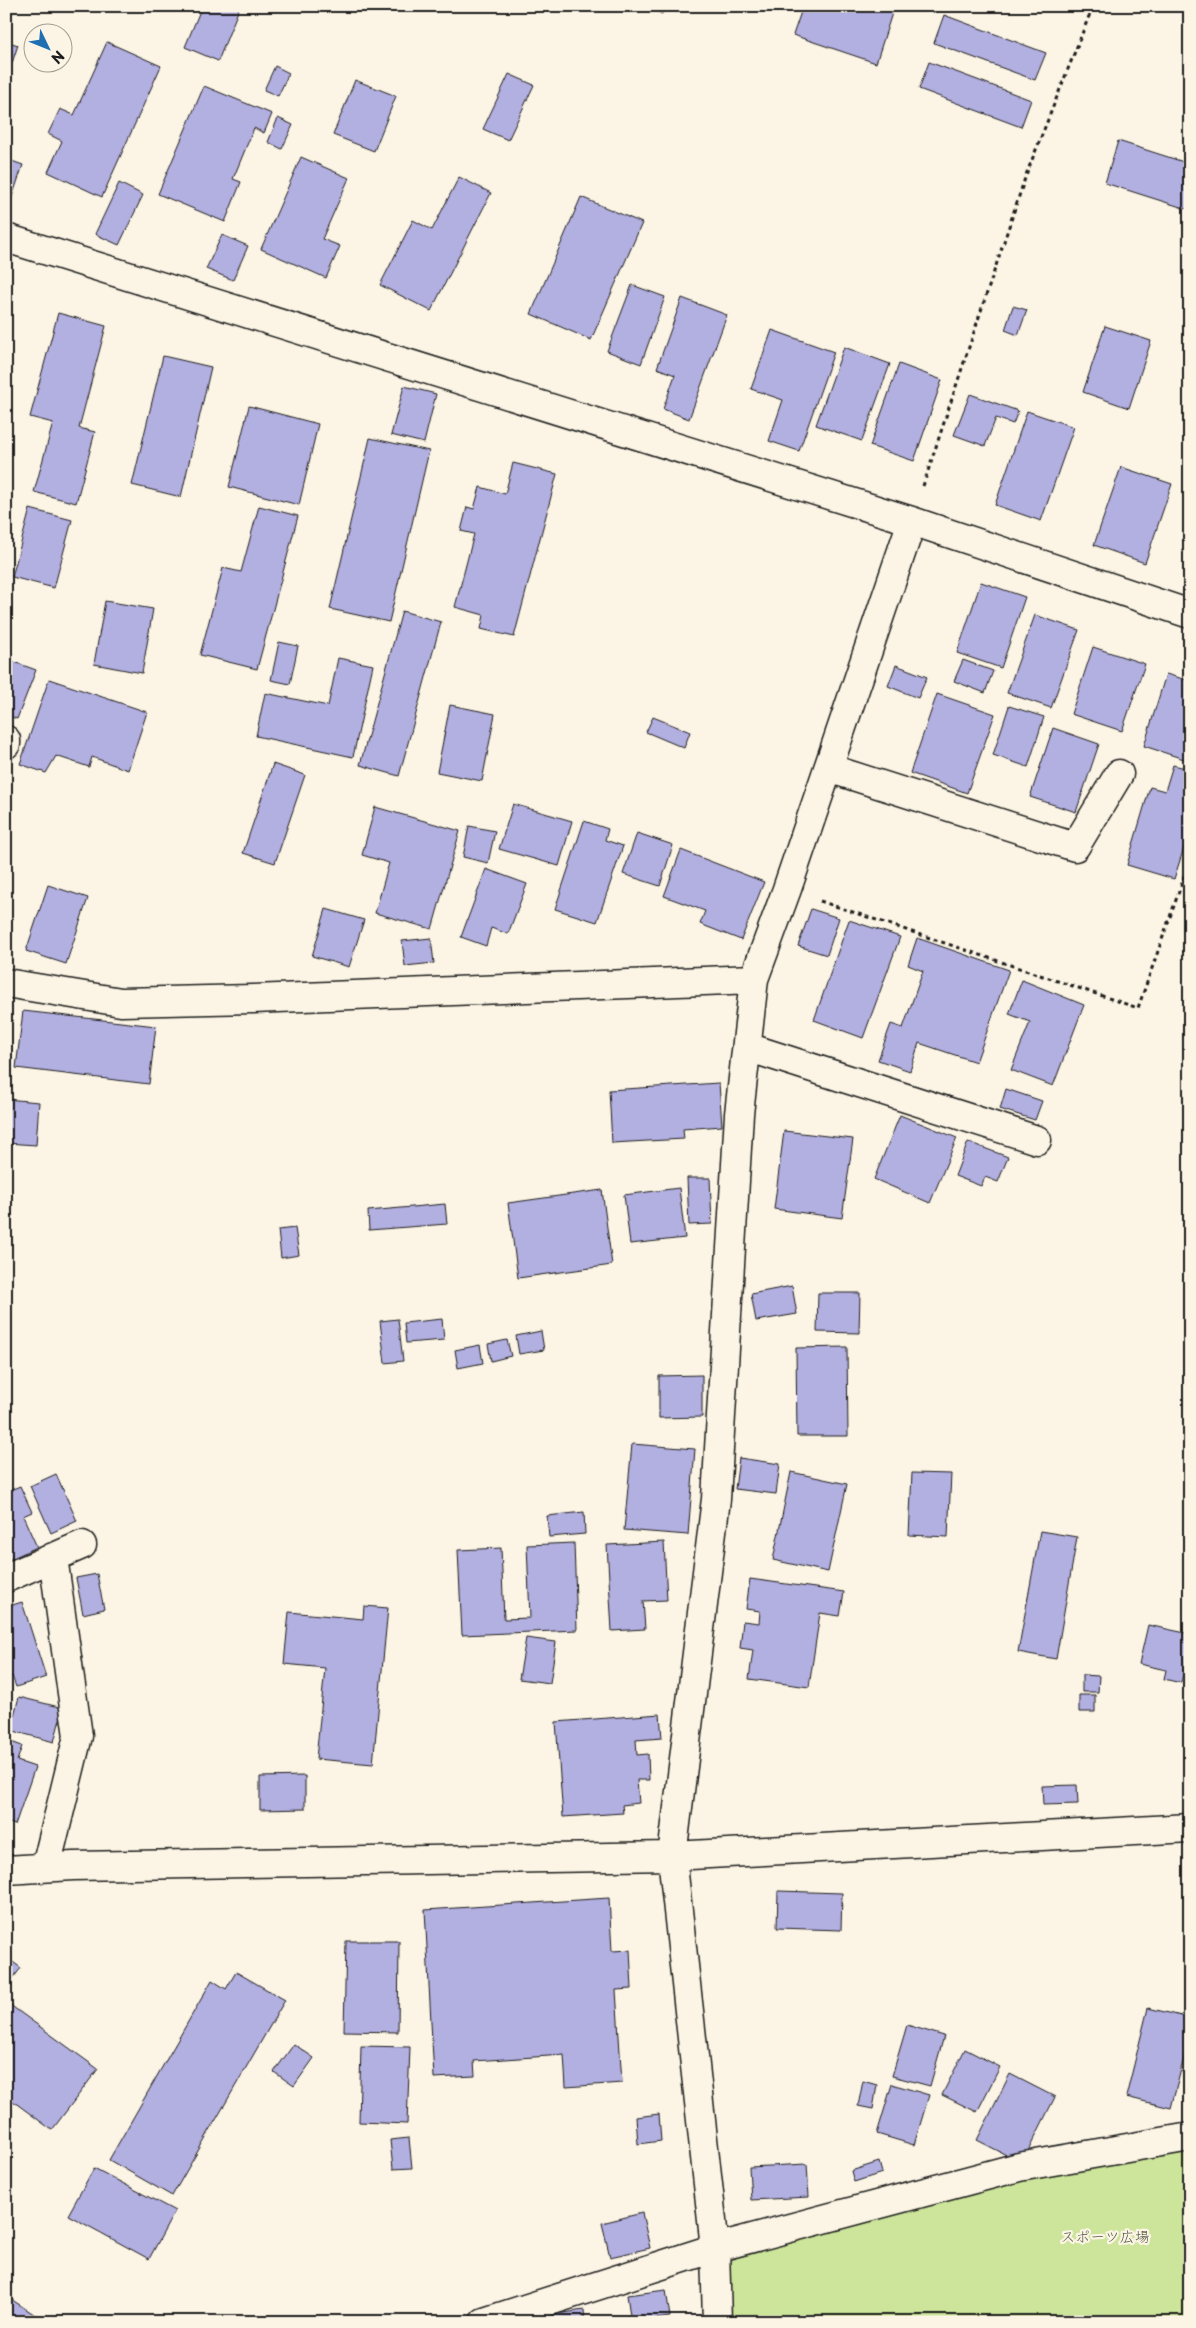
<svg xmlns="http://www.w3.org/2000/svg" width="1196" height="2328" font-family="'Playpen Sans','Klee One',sans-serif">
<rect width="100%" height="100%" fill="#fcf5e5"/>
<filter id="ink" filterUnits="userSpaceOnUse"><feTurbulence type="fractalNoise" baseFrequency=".02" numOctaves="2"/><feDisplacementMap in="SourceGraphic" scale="10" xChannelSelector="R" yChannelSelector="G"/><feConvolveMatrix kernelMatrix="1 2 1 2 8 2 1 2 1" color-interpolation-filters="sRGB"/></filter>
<g filter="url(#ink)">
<path fill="#cce59b" stroke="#74805c" d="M1190 2137V2322H717L715 2248Z"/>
<path fill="#b2afe1" stroke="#1c1c1c" d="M202 6H240L218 61 185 47Z
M645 6H666L662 14Z
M803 6H881L893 10 876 63 793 35Z
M944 15 1046 53 1035 80 934 43Z
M6 41 18 45 6 81Z
M107 42 161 66 102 197 48 172 62 141 48 134 60 109 74 115Z
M929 62 1031 100 1021 127 919 89Z
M275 66 289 73 278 96 264 90Z
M509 74 534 85 508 140 483 129Z
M355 80 396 96 374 151 333 135Z
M204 86 272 114 264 133 254 128 233 179 241 182 225 222 158 194Z
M278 118 293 125 282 149 268 142Z
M1118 141 1190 164V210L1105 183Z
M301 157 349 178 322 239 340 246 326 278 261 249Z
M6 159 23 165 10 203 6 201Z
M459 177 491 193 431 311 380 285 413 220 432 230Z
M119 183 143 195 119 245 95 234Z
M581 197 642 223 591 340 531 314Z
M222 235 248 246 233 280 206 269Z
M632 285 665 297 641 364 607 351Z
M682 298 727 315 689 419 663 409 675 375 657 368Z
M1013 306 1027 310 1018 335 1005 330Z
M58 313 106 326 79 428 95 432 76 503 34 492 53 423 30 417Z
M1105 326 1151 341 1129 408 1083 392Z
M772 330 834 352 799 451 769 441 783 400 751 389Z
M844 347 890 364 862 441 816 425Z
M163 356 211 367 181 497 132 485Z
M899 364 942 380 914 461 870 446Z
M404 386 436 394 424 443 391 435Z
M970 394 1018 411 1013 424 996 418 985 446 954 435Z
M249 406 318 424 299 505 229 487Z
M1027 411 1074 427 1041 521 995 505Z
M370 438 429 451 389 622 330 609Z
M513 463 557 474 514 637 481 629 484 615 455 607 474 534 461 531 467 507 474 509 480 487 505 494Z
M1121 467 1172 484 1145 563 1094 545Z
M259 506 298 516 257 669 200 655 223 568 241 572Z
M30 509 72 520 54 588 12 577Z
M981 582 1025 597 1001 668 957 653Z
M105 601 153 609 142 673 94 664Z
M402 611 441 622 399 776 360 765Z
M1035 615 1079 630 1051 708 1007 693Z
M279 642 298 646 290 684 271 680Z
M1093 647 1145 664 1122 731 1071 714Z
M338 658 373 665 353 757 256 736 265 693 328 706Z
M6 659 36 670 17 719 6 715Z
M963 660 993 671 985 693 954 681Z
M896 665 927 677 918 698 888 686Z
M1166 674 1190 681V761L1144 746Z
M49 679 147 712 128 770 92 757 89 767 56 756 46 773 20 764Z
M937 694 995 714 967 793 910 773Z
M450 705 495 714 482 781 437 772Z
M1009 706 1044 717 1028 767 993 755Z
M653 717 690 732 684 748 646 732Z
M1053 728 1099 744 1076 812 1030 797Z
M273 764 305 775 275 863 243 853Z
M1173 765 1190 769V829L1174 879 1127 865 1150 787 1165 791Z
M513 804 572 821 559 866 499 849Z
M375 807 460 831 432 929 375 913 389 863 362 855Z
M584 821 608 829 605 840 623 846 597 922 555 909Z
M469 826 495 831 488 863 463 857Z
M637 833 673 845 660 886 623 874Z
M681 850 764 882 741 940 700 924 705 911 664 896Z
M486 869 527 884 508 934 491 928 486 946 461 937Z
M48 885 88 898 66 964 26 951Z
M326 909 364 920 349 967 312 956Z
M811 909 839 918 827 955 798 946Z
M849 920 900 937 863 1038 814 1020Z
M431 938 434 963 405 966 402 941Z
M917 938 1009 970 976 1062 919 1043 910 1071 878 1060 891 1024 903 1028 923 971 908 965Z
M1022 980 1084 1005 1053 1086 1011 1070 1030 1022 1009 1014Z
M23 1011 156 1026 149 1084 16 1068Z
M719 1083 722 1126 683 1129 684 1139 612 1143 609 1090Z
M1006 1089 1042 1101 1035 1120 1000 1109Z
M6 1099 39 1102 36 1145 6 1143Z
M900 1115 957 1138 930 1203 874 1179Z
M784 1131 853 1139 842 1218 774 1209Z
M968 1142 1008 1157 998 1182 985 1177 981 1186 955 1176Z
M687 1178H710L712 1224 689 1225Z
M679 1188 685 1238 630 1244 624 1195Z
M602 1190 612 1265 518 1278 508 1203Z
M445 1204 447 1224 369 1230 368 1211Z
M295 1228 299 1255 281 1258 278 1230Z
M792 1286 797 1314 756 1321 751 1294Z
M818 1293H860L859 1333 817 1332Z
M398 1319 403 1361 385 1363 380 1321Z
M442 1319 444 1340 406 1343 404 1323Z
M541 1331 544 1350 519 1354 516 1336Z
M507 1340 511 1356 491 1361 488 1344Z
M480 1345 483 1363 458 1368 455 1350Z
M847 1347 848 1436H797L796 1348Z
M702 1375V1417L659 1418V1376Z
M632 1444 695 1449 688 1535 624 1530Z
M739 1458 780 1464 776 1494 735 1489Z
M791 1472 847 1484 828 1572 773 1560Z
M912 1473 951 1474 948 1537 909 1535Z
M56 1474 77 1521 51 1533 30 1486Z
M20 1486 32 1512 23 1516 37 1547 6 1561V1492Z
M584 1512 585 1534 549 1537 547 1516Z
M1040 1531 1077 1537 1056 1659 1018 1652Z
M664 1542 667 1600 643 1601 645 1629 612 1631 607 1545Z
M574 1543 577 1630 462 1635 458 1550 501 1548 504 1619 530 1618 527 1545Z
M97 1574 104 1609 83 1614 76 1578Z
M750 1579 844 1592 840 1616 820 1613 809 1687 749 1679 753 1650 740 1648 743 1621 759 1623 760 1611 746 1609Z
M22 1602 46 1677 16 1687 12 1676 6 1678V1607Z
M364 1606 388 1608 373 1764 316 1759 325 1668 284 1664 289 1612 363 1619Z
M1148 1625 1190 1634V1645L1181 1683 1164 1679 1166 1670 1139 1664Z
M526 1638 556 1642 550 1683 519 1679Z
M1082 1675 1099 1676 1098 1692H1082Z
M1079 1695H1095V1712H1079Z
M19 1697 63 1708 54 1742 10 1730Z
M660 1714 662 1738 636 1740 637 1755 648 1754 649 1780H637L639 1803 622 1805 623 1813 563 1817 556 1722Z
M6 1740 22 1746 17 1761 35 1767 15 1825 6 1822Z
M305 1776V1809L260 1810V1777Z
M1077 1785 1078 1804 1043 1805 1042 1786Z
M778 1891 842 1893 841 1930 777 1928Z
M609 1898 612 1951 630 1950 632 1989 616 1990 622 2083 566 2087 564 2055 474 2061 475 2076 434 2078 425 1910Z
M346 1941H399L398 2032 344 2031Z
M6 1957 21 1968 6 1987Z
M236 1972 285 2000 172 2196 109 2160 212 1980 226 1989Z
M6 2002 98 2069 52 2130 6 2096Z
M1148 2008 1190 2018V2051L1186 2050 1171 2108 1126 2097Z
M907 2025 944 2036 930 2086 892 2076Z
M294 2044 314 2058 294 2086 274 2072Z
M361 2046 410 2047 407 2124 359 2122Z
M965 2049 1000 2067 977 2112 942 2095Z
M1010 2074 1055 2097 1022 2163 977 2140Z
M863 2081 877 2085 873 2109 858 2106Z
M892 2084 929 2095 914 2145 877 2134Z
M659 2114 661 2141 638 2144 636 2117Z
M409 2138 412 2168 393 2169 390 2140Z
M879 2162 882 2173 854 2182 851 2171Z
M807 2164 809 2197 751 2200 749 2167Z
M94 2168 175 2211 149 2259 68 2215Z
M642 2213 650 2248 610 2257 602 2223Z
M666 2290 670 2317 631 2322 627 2295Z
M6 2296 40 2318 37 2322H6Z
M584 2310 585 2322H537L536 2317Z"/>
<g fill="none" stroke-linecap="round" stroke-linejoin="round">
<g stroke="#1c1c1c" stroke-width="31">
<path id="minor" d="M6 238 912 521 1190 614
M6 740V744
M828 768 1075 847 1119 774
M6 983 121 1002 253 999 754 979
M747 1047 1037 1140
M6 1578 82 1545
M46 1867 78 1736 53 1557
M6 1870 73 1866 672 1856 1190 1828
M484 2322 715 2248 1019 2167 1190 2137
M717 2322 715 2248 672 1856 716 1499 739 1114 754 979 787 889 912 521"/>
</g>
<path stroke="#1c1c1c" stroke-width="3" stroke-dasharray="4 4" stroke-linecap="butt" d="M923 486 1026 175 1093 6
M820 901 1138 1008 1190 860"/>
<use href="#minor" stroke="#fcf5e5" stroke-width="28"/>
</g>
</g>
<g text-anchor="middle" stroke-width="4.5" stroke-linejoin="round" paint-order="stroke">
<g font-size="15" fill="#515842" stroke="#fcf5e5">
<text x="1105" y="2242">スポーツ広場</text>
</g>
</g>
<rect width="1196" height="2328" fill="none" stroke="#fcf5e5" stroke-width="25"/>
<rect x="12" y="12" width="1171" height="2303" fill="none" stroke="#1c1c1c" stroke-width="2" filter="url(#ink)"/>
<g transform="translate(48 48) rotate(133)"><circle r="24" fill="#fcf5e5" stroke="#a29e95"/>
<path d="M0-4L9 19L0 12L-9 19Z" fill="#1f6fb2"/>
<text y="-8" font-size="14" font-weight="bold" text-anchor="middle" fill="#1c1c1c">N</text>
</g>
</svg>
